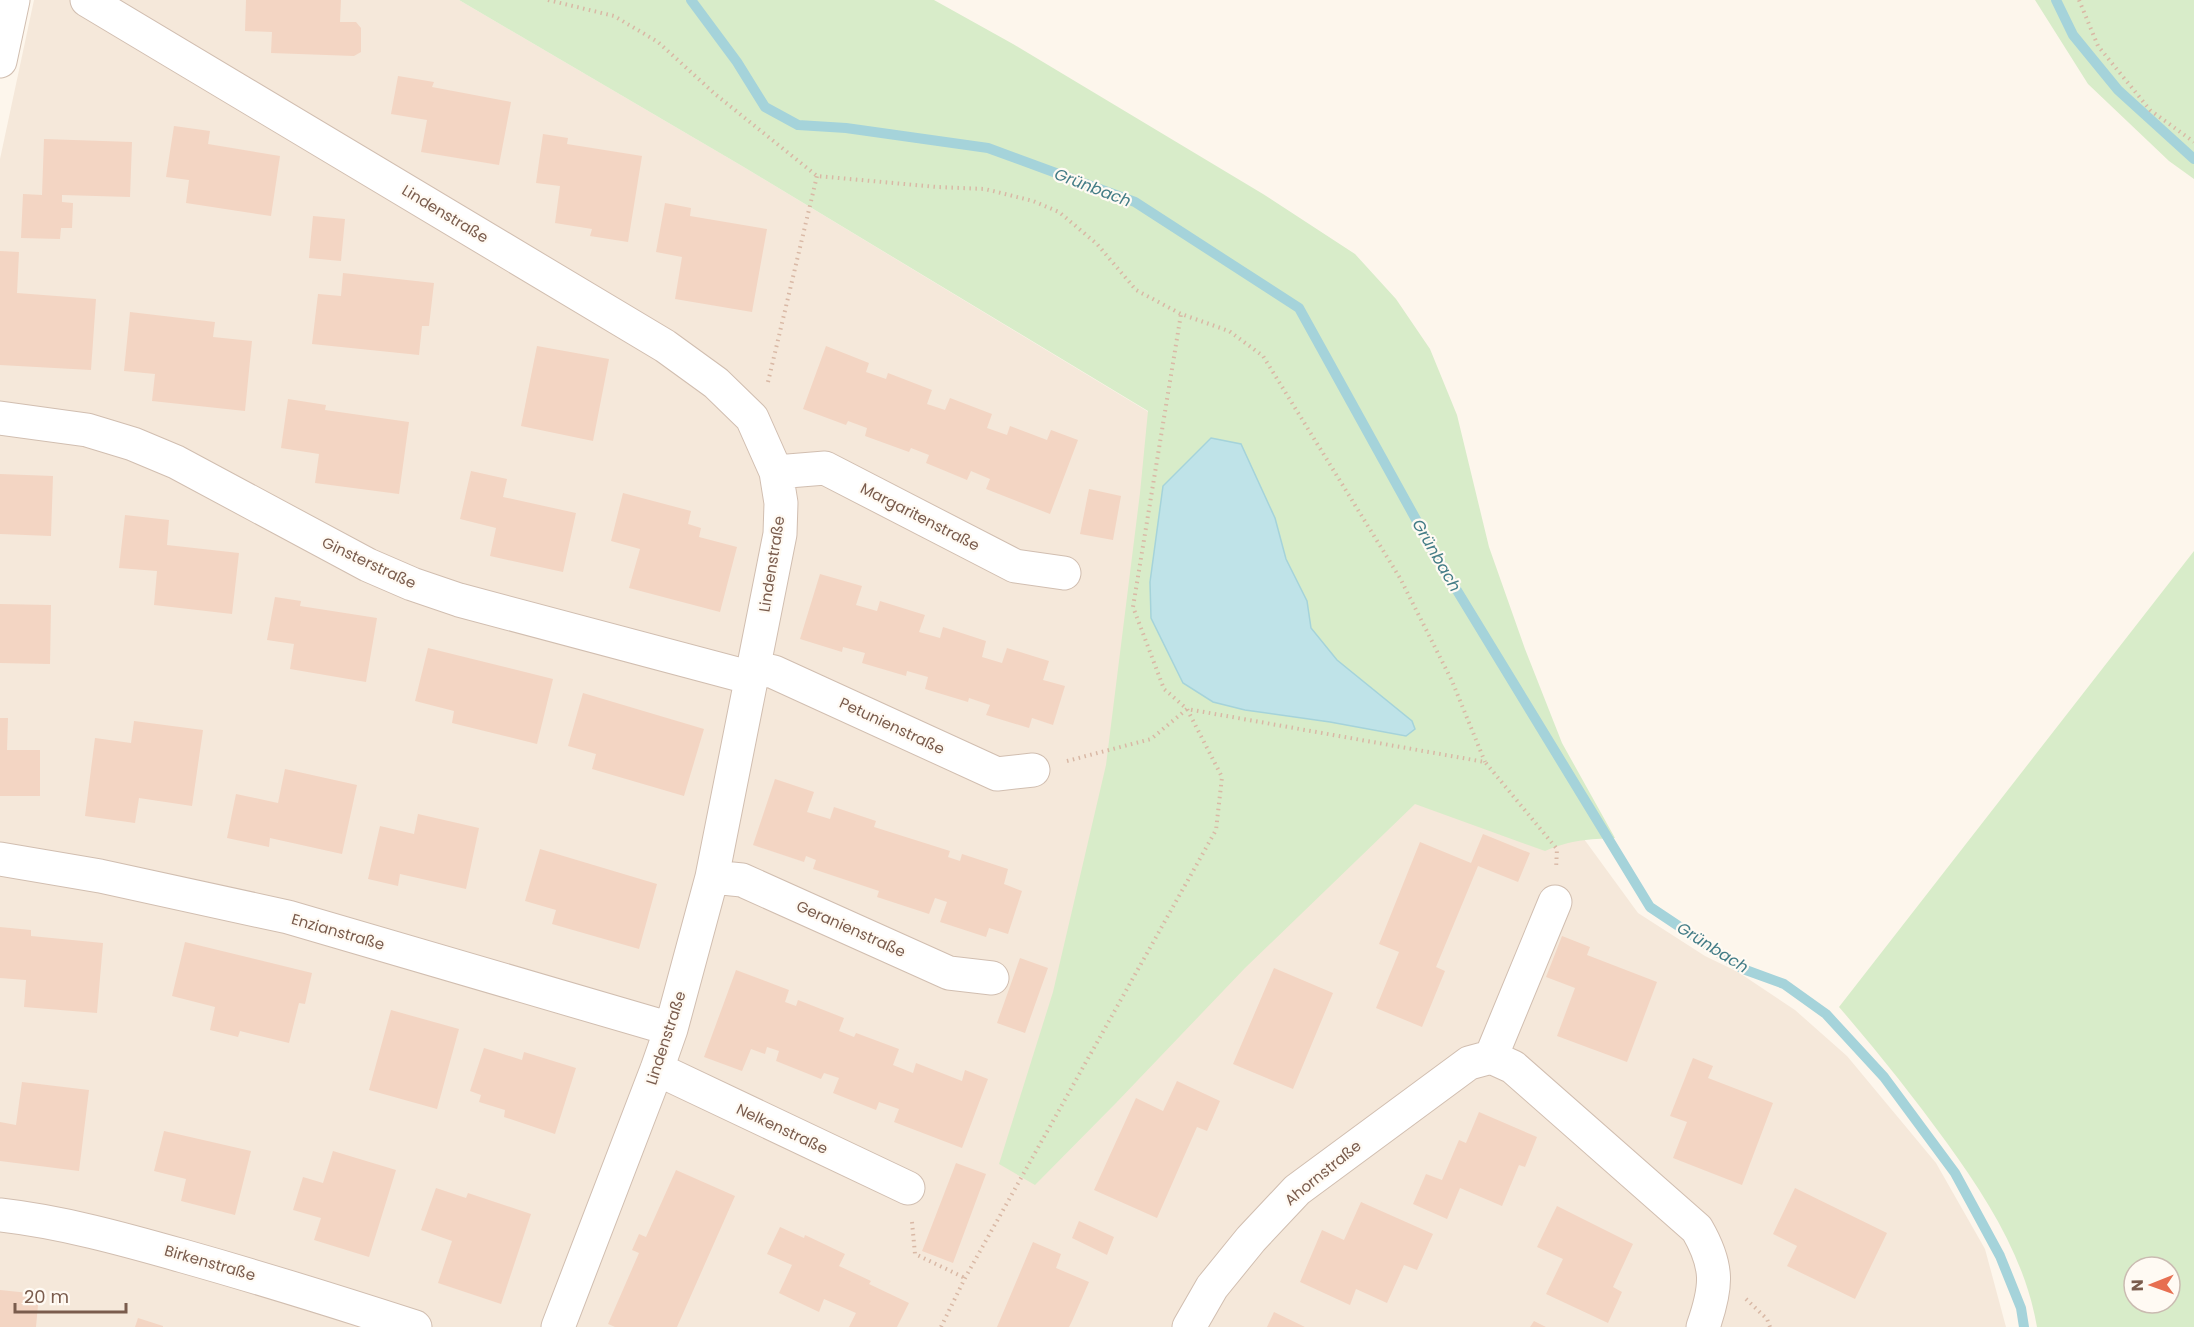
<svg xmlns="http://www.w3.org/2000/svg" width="2194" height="1327" font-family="Poppins,sans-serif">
<rect width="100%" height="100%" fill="#fdf6ec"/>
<path fill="#f5e8da" d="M34 0H459L742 166 1147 411 1584 839 1638 913 1705 956 1738 972 1795 1010 1847 1056 1936 1163 1985 1249 2006 1327H0V159Z"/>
<path fill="#d8ecc9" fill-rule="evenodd" d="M459 0H934L1013 44 1263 194 1355 254 1396 299 1430 349 1457 415 1489 547 1525 649 1562 743 1615 838C1588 839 1571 840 1545 851L1415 804 1245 968 1116 1103 1035 1185 999 1164 1053 992 1106 765 1140 493 1148 411 742 166Z
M2035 0H2194V179L2169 161 2088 84Z
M2194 551V1327H2037C2025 1258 1988 1200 1947 1143 1913 1096 1877 1051 1839 1007ZM2134 1267H2170V1303H2134Z"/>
<path fill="#bfe3e8" stroke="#a5d3da" stroke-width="1.5" d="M1211 438 1241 444 1275 518 1286 559 1307 601 1311 628 1337 660 1412 721 1415 729 1406 736 1330 722 1245 710 1213 702 1183 683 1151 618 1150 582 1163 486Z"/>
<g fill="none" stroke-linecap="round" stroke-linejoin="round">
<path stroke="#a5d3da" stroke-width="10" d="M691 0 737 62 765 107 798 125 846 128 988 148 1135 202 1299 308 1439 561 1650 907 1743 969 1784 984 1826 1014 1884 1077 1955 1173 2000 1256 2021 1308 2024 1327
M2056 0 2073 35 2118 90 2194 159"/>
</g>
<path fill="#f3d5c3" d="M246 0H341L340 22H356L361 28V52L354 56 271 53 272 32 245 31Z
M398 76 434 82 432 87 511 102 499 165 421 152 427 120 391 114Z
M174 126 210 131 208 144 280 156 271 216 186 203 189 180 166 177Z
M543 134 568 138 567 144 642 156 628 242 590 236 592 229 555 223 560 186 536 183Z
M44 139 132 142 130 197 62 195V202L73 203 72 228H61L60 239 21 238 23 194 42 195Z
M665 203 691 208 690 216 767 229 752 312 675 299 682 257 656 252Z
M313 216 345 219 341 261 309 258Z
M0 251 19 252 17 293 96 299 91 370 0 365Z
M343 273 434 283 429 326H422L419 355 312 344 318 294 341 296Z
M130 312 215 322 213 337 252 341 245 411 152 401 155 374 124 371Z
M537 346 609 359 593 441 521 426Z
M826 346 869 363 866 372 886 379 888 373 932 390 927 404 945 410 950 398 992 414 987 428 1007 435 1010 426 1047 440 1051 430 1078 440 1050 514 986 489 990 479 971 471 967 480 926 463 929 455 911 448 909 452 865 436 867 428 848 421 846 425 803 409Z
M288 399 326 405 325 410 409 422 399 494 315 483 319 454 281 448Z
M471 471 507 479 503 497 576 513 563 572 490 556 496 528 460 519Z
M0 474 53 476 51 536 0 534Z
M1089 489 1121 496 1113 540 1080 534Z
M623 493 691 511 688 524 701 528 699 537 737 547 720 612 629 588 640 549 611 541Z
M125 515 169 520 167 545 239 553 232 614 154 605 157 571 119 568Z
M820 574 862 586 856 605 877 611 880 601 925 615 919 632 940 638 943 627 986 641 982 657 1002 663 1007 648 1049 661 1043 680 1065 686 1053 725 1032 718 1029 728 986 715 990 705 969 698 968 702 925 689 928 677 907 671 906 676 862 663 865 653 843 647 842 652 800 639Z
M275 597 301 601 300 606 377 618 366 682 290 669 294 644 267 640Z
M0 604 51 605 50 664 0 663Z
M428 648 553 679 537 744 452 723 454 711 415 701Z
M583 693 704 729 684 796 592 769 596 754 568 746Z
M0 718H8L7 750H40V796H0Z
M134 721 203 730 192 806 139 798 135 823 85 816 95 738 131 743Z
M285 769 357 785 342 854 270 838 269 847 227 838 236 794 278 803Z
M775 779 814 792 807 812 830 819 834 807 876 821 874 827 950 851 948 857 960 861 962 854 1008 869 1004 884 1022 891 1008 934 989 928 986 937 940 922 947 902 935 898 929 914 877 897 879 891 813 869 816 860 806 856 804 862 753 845Z
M418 814 479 828 466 889 400 874 398 886 368 879 380 826 414 834Z
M1483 834 1530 853 1518 882 1478 866 1436 967 1445 971 1422 1027 1376 1008 1399 952 1379 944 1420 842 1471 863Z
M540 849 657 884 639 949 552 924 556 910 525 901Z
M0 927 31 930V936L103 943 97 1013 24 1007 26 980 0 978Z
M1562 936 1590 947 1587 955 1657 982 1627 1062 1557 1036 1575 988 1546 977Z
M185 942 312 973 305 1004 299 1003 289 1043 240 1031 238 1037 210 1030 215 1007 172 996Z
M1020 958 1048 968 1025 1033 997 1023Z
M1274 968 1333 993 1293 1089 1233 1064Z
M736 970 789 990 785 1002 796 1006 798 1000 844 1018 839 1031 854 1037 856 1033 899 1049 893 1065 913 1073 916 1063 962 1081 965 1070 988 1079 962 1148 894 1122 899 1109 879 1102 876 1110 833 1093 839 1078 824 1073 821 1079 776 1061 779 1051 767 1047 765 1054 751 1049 742 1071 704 1057Z
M391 1010 459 1029 437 1109 369 1090Z
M484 1048 522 1060 524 1052 576 1068 555 1134 504 1117 505 1110 479 1102 481 1095 470 1091Z
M1693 1058 1713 1066 1708 1078 1773 1103 1742 1185 1673 1158 1687 1122 1670 1116Z
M1177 1081 1220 1101 1207 1131 1197 1127 1157 1218 1094 1190 1136 1098 1163 1111Z
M22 1082 89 1090 79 1171 0 1161V1122L16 1125Z
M1479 1112 1537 1137 1525 1167 1519 1165 1502 1206 1460 1188 1447 1219 1413 1204 1426 1174 1442 1180 1459 1140 1466 1143Z
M164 1131 251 1151 235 1215 181 1201 186 1179 154 1171Z
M333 1151 396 1170 369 1257 314 1240 321 1218 293 1210 303 1177 323 1183Z
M956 1163 986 1174 953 1263 922 1251Z
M676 1170 735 1196 677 1327H615L608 1324 639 1253 632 1250 639 1234 646 1237Z
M436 1188 466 1198 468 1193 531 1214 501 1304 438 1283 452 1241 421 1230Z
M1795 1188 1887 1233 1855 1299 1787 1266 1797 1246 1773 1234Z
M1361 1202 1433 1234 1417 1270 1404 1265 1387 1303 1356 1289 1350 1305 1300 1282 1322 1230 1344 1240Z
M1557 1206 1633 1244 1613 1287 1622 1292 1608 1323 1546 1294 1563 1259 1537 1247Z
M1079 1221 1114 1237 1107 1255 1072 1238Z
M780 1227 804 1238 805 1235 845 1254 839 1266 871 1281 869 1284 909 1303 897 1327H849L856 1313 824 1299 819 1312 779 1293 792 1265 767 1254Z
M1033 1242 1061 1254 1056 1268 1089 1282 1072 1321 1069 1327H997Z
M0 1290 39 1294 36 1327H0Z
M1274 1312 1305 1327H1267Z
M138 1318 163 1326V1327H135Z
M1534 1321 1546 1327H1530Z"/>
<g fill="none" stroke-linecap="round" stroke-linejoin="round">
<g stroke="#d1beb0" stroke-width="35">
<path id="street" d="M87 0 665 346 716 383 752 418 776 472 781 503 780 534 712 877 671 1029 657 1069 558 1327
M0 61 13 0
M0 418 87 430 133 444 176 462 368 565 412 584 459 600 752 678
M776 472 825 468 1015 566 1064 573
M753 667 774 672 997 774 1033 770
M0 859 100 876 288 917 671 1029
M712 877 742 880 949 973 992 978
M1491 1057 1513 1067 1697 1229C1719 1267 1717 1287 1703 1327
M657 1069 908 1188
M0 1215C62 1222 123 1239 183 1256 261 1278 338 1302 415 1327
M1189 1327 1212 1287 1251 1239 1297 1190 1469 1063 1491 1057 1555 902"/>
</g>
<path stroke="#d9b8a5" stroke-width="4" stroke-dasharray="1.5 4.5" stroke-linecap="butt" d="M548 0 614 16 658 42 715 94 817 176 937 187 985 189 1033 201 1059 212 1097 244 1136 290 1181 314 1229 331 1263 356 1400 578 1452 681 1485 762
M2079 0 2098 46 2150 110 2194 142
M768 382 817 176
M1067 761 1151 739 1187 709 1164 689 1133 607 1181 314
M912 1222 915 1254 965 1278
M1746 1299 1767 1319 1770 1327
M941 1327 965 1278 1216 830 1222 777 1187 709 1485 762 1557 849 1556 869"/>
<use href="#street" stroke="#fff" stroke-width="33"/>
</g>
<g text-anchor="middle" stroke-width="4.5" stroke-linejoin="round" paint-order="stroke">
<g font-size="15" fill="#7a5c4d" stroke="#fffaf3">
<text transform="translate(445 214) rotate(31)" y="5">Lindenstraße</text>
<text transform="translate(920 517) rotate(27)" y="5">Margaritenstraße</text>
<text transform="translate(369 563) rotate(25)" y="5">Ginsterstraße</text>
<text transform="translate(772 564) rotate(-81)" y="5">Lindenstraße</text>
<text transform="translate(892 726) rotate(25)" y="5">Petunienstraße</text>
<text transform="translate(851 929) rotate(24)" y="5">Geranienstraße</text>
<text transform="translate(338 932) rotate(16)" y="5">Enzianstraße</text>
<text transform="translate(666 1038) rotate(-72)" y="5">Lindenstraße</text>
<text transform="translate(782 1129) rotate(25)" y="5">Nelkenstraße</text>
<text transform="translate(1323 1173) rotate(-39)" y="5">Ahornstraße</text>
<text transform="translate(210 1263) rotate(16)" y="5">Birkenstraße</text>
</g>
<g font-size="16" font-style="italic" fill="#437c86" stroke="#fffaf3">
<text transform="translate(1093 187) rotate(21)" y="6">Grünbach</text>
<text transform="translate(1437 555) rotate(60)" y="6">Grünbach</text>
<text transform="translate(1713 947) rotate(32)" y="6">Grünbach</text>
</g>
</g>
<g transform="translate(2152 1285) rotate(269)"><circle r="28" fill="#fffaf3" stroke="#cabbb1" stroke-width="1.5"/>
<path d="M0-4.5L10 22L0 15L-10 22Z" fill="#e76f51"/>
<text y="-9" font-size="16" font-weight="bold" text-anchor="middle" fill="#7a5c4d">N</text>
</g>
<path d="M15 1303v9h111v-9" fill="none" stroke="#7a5c4d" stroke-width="3"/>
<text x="24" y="1303" font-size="18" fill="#7a5c4d" stroke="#fffaf3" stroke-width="4.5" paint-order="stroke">20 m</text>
</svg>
